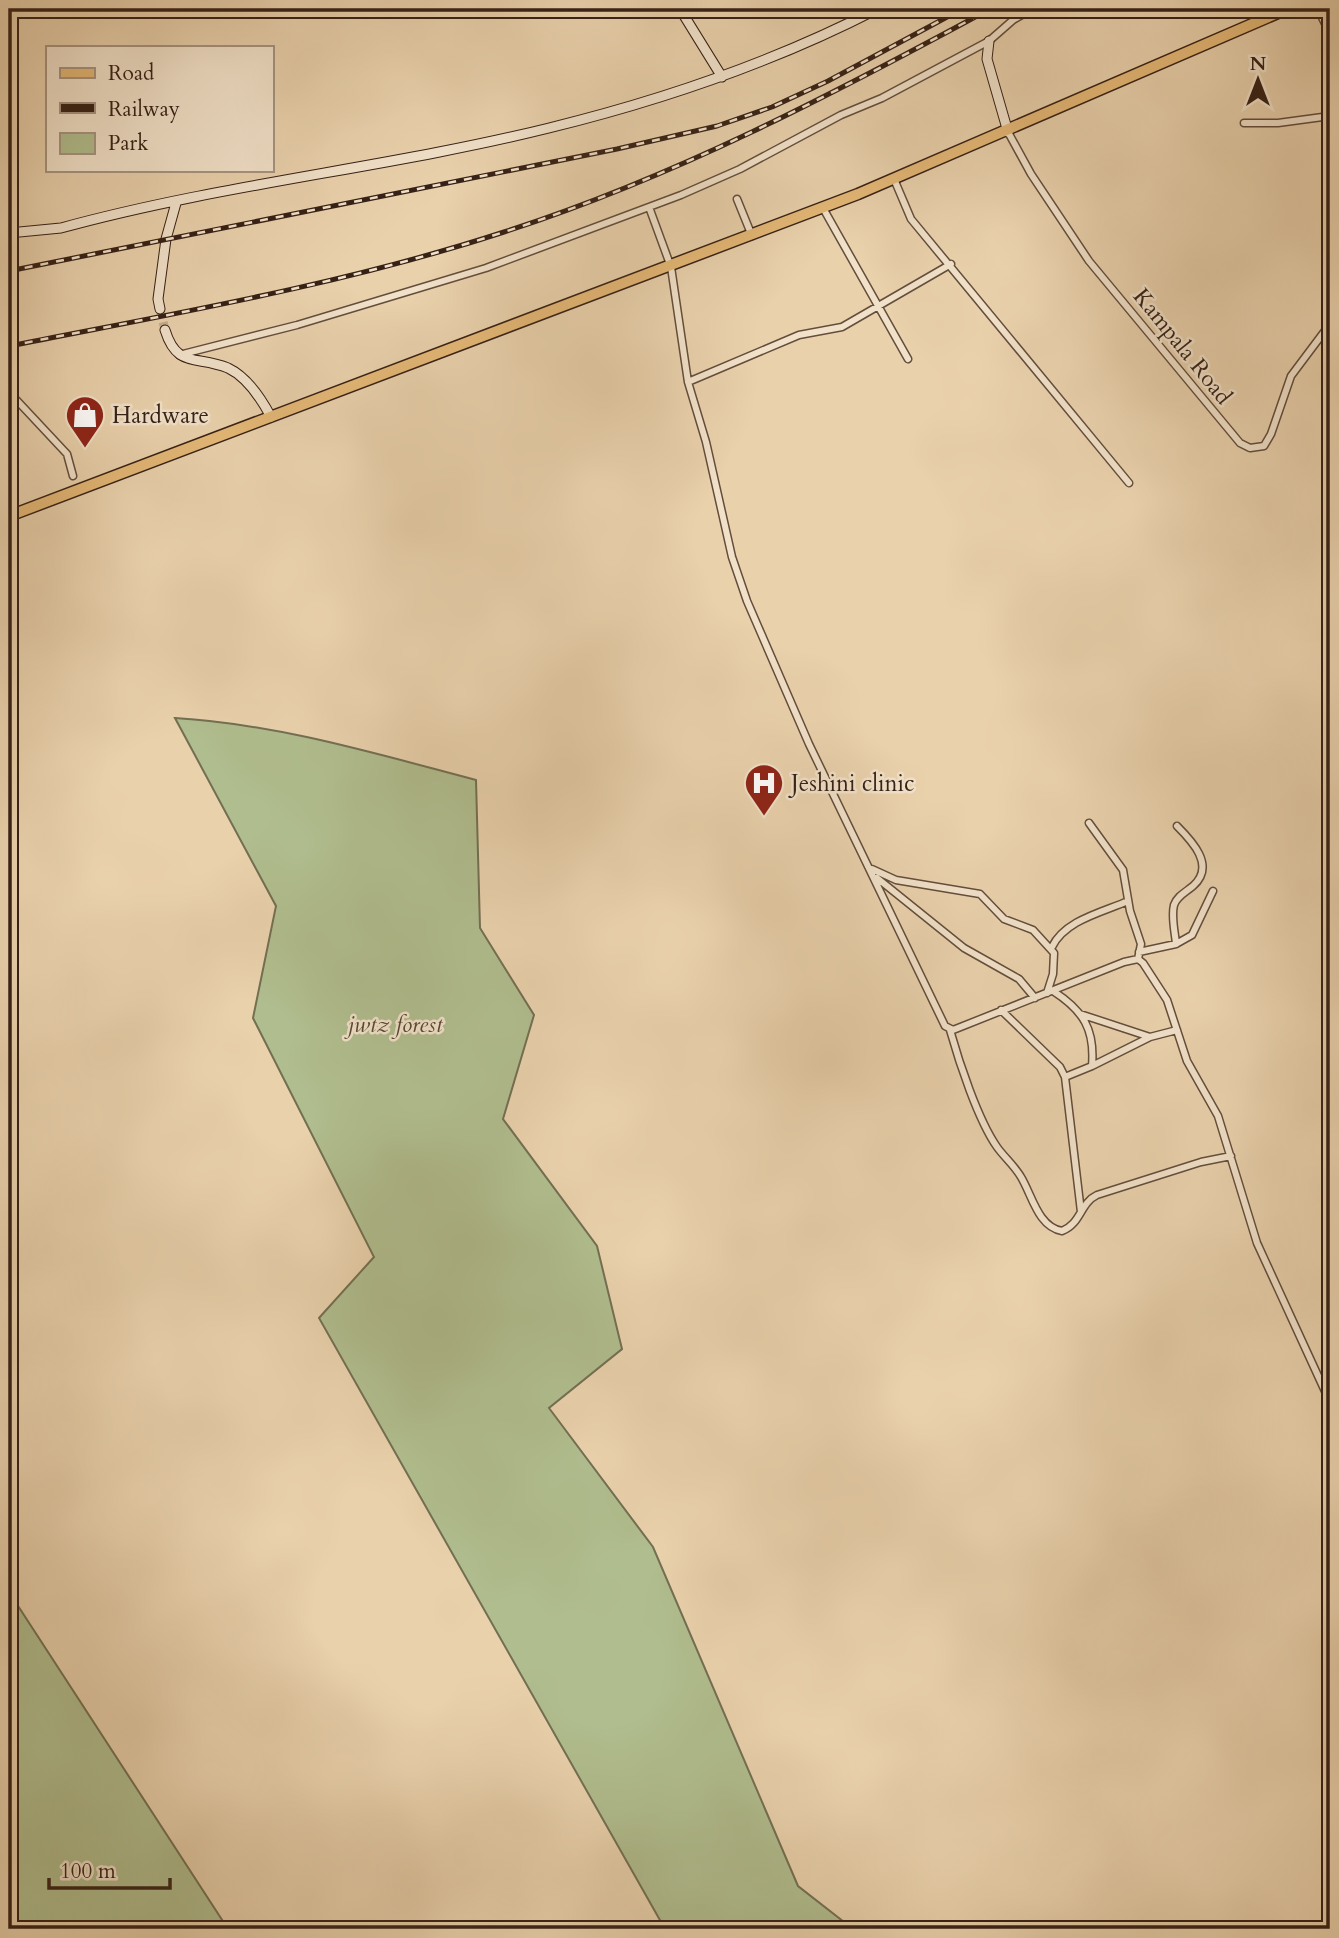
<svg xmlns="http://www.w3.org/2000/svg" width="1339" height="1938" font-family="Cardo,serif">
<rect width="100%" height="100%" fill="#e9d1ac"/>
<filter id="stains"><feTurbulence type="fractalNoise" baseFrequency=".00286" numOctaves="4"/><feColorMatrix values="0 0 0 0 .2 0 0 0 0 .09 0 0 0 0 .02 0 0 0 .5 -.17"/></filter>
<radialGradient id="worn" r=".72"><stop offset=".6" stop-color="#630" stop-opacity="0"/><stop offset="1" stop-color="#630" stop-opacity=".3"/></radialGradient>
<path fill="#b0bd8e" stroke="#736f52" stroke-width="2" d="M175 718C277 724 377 754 476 780L480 928 534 1015 503 1119 597 1246 622 1349 549 1408 653 1547 798 1886 853 1929H665L319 1318 374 1257 253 1018 276 906Z
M9 1592 228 1929H9Z"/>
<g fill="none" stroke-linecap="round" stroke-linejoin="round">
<path stroke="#c5ae8e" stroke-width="9" stroke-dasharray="9 4.5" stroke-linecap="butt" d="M160 309 165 330"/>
<g stroke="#634d3c" stroke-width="9">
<path id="street" d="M1318 9 1330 34
M1244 123H1278L1330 116
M1008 132 1031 174 1089 261 1240 443 1250 448 1264 446 1271 434 1291 376 1330 324
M894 179 911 219 1129 483
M737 199 752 236
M649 207 671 267 688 382 706 442 732 557 747 601 809 744 945 1026 953 1030 1124 962 1138 959 1143 963 1167 1000 1187 1061 1218 1116 1257 1243 1330 1402
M823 208 908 359
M179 355 297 325 486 268 681 195 740 169 841 115 882 98 989 41 1013 20 1032 9
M688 382 799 335 842 327 951 264
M9 392 67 454 73 476
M1089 823 1123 870 1130 911 1141 944 1138 959
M872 869 896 880 980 894 1004 919 1033 930 1054 953 1053 974 1047 993
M877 878 964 948 1019 979 1035 998
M1176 944C1175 932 1171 917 1174 905 1177 896 1186 892 1193 886 1216 866 1192 841 1177 826
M1052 947C1065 920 1103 912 1128 901
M1139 952 1176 944 1192 935 1213 891
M1053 991C1084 1011 1095 1030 1092 1066L1065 1077
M1001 1010 1060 1067 1065 1077 1081 1212
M1080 1014 1150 1037 1177 1030
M950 1030C959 1062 978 1120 997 1147 1004 1157 1014 1165 1021 1177 1032 1195 1038 1227 1062 1231 1081 1224 1080 1203 1097 1195L1201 1162 1231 1156
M1092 1066 1150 1037"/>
</g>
<g stroke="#362116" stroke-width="11">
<path id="secondary" d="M680 9 722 77
M989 41 987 59 1008 132
M9 233 61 228C221 184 388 168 549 128 663 100 772 63 877 9
M160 309 158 299 166 239 176 203
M165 330C177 369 197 355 228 368 247 377 262 400 271 417"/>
</g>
<g stroke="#362116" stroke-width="13">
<path id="primary" d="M9 516 858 194 1287 9"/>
</g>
<use href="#street" stroke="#f1e1c9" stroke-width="6"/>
<use href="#secondary" stroke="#f1e1c9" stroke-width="9"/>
<use href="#primary" stroke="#e4b876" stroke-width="10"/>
<g stroke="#362116" stroke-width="5">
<path id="rail" d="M9 271 617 149 717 126 772 107 828 81 962 9
M9 346C176 313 342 285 504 232 675 177 833 94 990 9"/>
</g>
<use href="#rail" stroke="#f1e1c9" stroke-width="2.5" stroke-dasharray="8" stroke-linecap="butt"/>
</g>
<defs>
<g id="shop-pin" transform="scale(2.0125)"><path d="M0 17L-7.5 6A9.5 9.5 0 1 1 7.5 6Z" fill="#8f2418" stroke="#f1e1c9"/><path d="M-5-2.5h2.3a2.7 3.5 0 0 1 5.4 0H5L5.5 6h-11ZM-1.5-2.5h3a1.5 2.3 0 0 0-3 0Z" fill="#fff"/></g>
<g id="hospital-pin" transform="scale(2.0125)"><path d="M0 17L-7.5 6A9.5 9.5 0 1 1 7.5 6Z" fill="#8f2418" stroke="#f1e1c9"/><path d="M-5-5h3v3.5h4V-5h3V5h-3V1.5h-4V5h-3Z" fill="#fff"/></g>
</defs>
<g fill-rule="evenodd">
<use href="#shop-pin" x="85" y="415"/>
<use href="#hospital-pin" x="764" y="783"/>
</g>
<g text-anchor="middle" stroke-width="5" stroke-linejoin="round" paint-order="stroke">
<g font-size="23" fill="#362116" stroke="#f1e1c9">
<text transform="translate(1183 346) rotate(51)" y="8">Kampala Road</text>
</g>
<g font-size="23" fill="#362116" stroke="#f1e1c9" text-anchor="start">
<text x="112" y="423">Hardware</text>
<text x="791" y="791">Jeshini clinic</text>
</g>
<g font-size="23" font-style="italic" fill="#544834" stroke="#f1e1c9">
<text x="395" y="1032">jwtz forest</text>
</g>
</g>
<rect width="1339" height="1938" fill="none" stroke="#e9d1ac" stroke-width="35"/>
<rect x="10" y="10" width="1318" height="1917" fill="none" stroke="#362116" stroke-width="3.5"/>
<rect x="18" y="18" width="1304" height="1903" fill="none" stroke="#362116" stroke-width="2"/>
<rect x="46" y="46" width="228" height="126" fill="#f1e1c9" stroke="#a69481" stroke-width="2"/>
<rect x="60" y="68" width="35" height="10" fill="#e4b876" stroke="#a69481" stroke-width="2"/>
<text x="108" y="80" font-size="21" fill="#362116">Road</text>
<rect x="60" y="103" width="35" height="10" fill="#362116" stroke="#a69481" stroke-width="2"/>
<text x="108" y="116" font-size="21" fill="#362116">Railway</text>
<rect x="60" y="133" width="35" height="21" fill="#b0bd8e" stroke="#a69481" stroke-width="2"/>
<text x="108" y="150" font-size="21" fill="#362116">Park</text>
<g transform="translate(1258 80)" stroke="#f1e1c9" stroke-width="5" paint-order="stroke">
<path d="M0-5L12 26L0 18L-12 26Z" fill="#362116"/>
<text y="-10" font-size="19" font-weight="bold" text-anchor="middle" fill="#362116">N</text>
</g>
<path d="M49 1878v10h121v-10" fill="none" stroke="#362116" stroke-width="3.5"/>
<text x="60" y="1878" font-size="21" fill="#362116" stroke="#f1e1c9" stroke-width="5" paint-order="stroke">100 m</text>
<rect width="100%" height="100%" filter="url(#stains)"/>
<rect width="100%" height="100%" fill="url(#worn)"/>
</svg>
